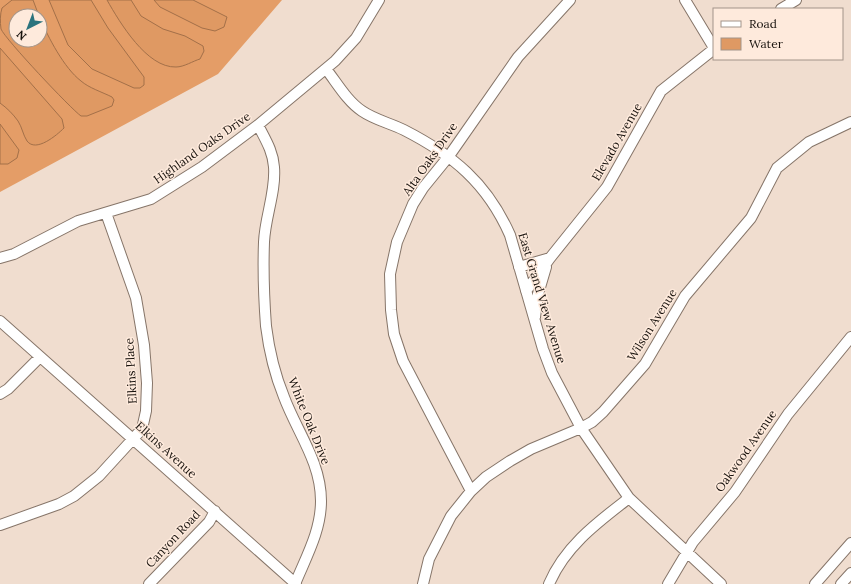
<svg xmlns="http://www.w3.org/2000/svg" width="851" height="584" font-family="Lora,serif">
<rect width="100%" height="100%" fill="#f0ddcf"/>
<path fill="#e49d67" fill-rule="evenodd" d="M0 0H282L218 74 0 192ZM16 16H40V40H16Z"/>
<path fill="#df9963" stroke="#a37049" d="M12 0H33L39 16H16V40H40V18C48 37 64 68 81 81 89 88 102 92 112 97L114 100 112 106 87 116H81C71 109 5 39 1 29 0 22 0 14 2 8Z
M49 0H91L108 28 144 77V85L140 88H134L92 69 68 45Z
M107 0H131L141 16 163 29 185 36 203 46 204 51 200 59C193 61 184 67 176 67 147 68 120 23 107 0Z
M154 0H193L227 17 224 27 215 31 202 28 160 7Z
M0 48 62 119 64 128C57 135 36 153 27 141 23 135 22 127 18 121 13 114 7 108 0 103Z
M0 124 19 150 17 158 8 164H0Z"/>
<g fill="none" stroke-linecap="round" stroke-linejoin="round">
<g stroke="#867569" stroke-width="12">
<path id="minor" d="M685 0 714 48
M781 9 796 0
M326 69C337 83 347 101 362 111 375 120 390 123 404 130 453 155 487 183 510 235L543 349 552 373 581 428 629 498 721 584
M258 125C265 139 273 151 274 167 276 192 265 217 264 242 263 269 264 299 266 326 269 350 275 375 284 397 297 432 321 462 321 501 321 531 306 557 295 584
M0 258 14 254 78 221 151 199 202 167 258 125 335 61 356 38 379 0
M519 267 550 258
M526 291 550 258 607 187 661 91 714 49
M535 317 538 294 546 267
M0 321 296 584
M0 394 8 389 40 357
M471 491 403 361 394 334 391 310 390 274 397 242 413 204 423 188 449 156 518 57 570 0
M0 525 59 504 74 496 99 476 142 429 146 411 147 383 144 345 136 298 106 213
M149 584 209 522 215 511
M423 584 429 559 451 516 471 491 486 477 510 461 531 449 581 428 592 422 603 412 645 364 685 296 751 218 777 168 809 142 851 122
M549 584C565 546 598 522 629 498
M668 584 693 542 735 492 788 414 851 337
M815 584 851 543
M841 584 851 573"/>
</g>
<use href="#minor" stroke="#fff" stroke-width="10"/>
</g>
<g text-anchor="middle" stroke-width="3" stroke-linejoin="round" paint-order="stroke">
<g font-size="12" fill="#18120d" stroke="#feeadc">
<text transform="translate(617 142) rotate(-60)" y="4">Elevado Avenue</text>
<text transform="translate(202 148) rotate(-35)" y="4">Highland Oaks Drive</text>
<text transform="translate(430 159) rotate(-55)" y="4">Alta Oaks Drive</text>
<text transform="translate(542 298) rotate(73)" y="4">East Grand View Avenue</text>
<text transform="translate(652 325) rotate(-58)" y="4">Wilson Avenue</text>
<text transform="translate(131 371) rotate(-93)" y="4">Elkins Place</text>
<text transform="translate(309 421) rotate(68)" y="4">White Oak Drive</text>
<text transform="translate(166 450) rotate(42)" y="4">Elkins Avenue</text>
<text transform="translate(746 451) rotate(-55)" y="4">Oakwood Avenue</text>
<text transform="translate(173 539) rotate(-47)" y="4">Canyon Road</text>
</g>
</g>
<rect x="713" y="8" width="130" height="52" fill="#feeadc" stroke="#a29489"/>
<rect x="721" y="21" width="20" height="6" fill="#ffffff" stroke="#a29489"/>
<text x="749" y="28" font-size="12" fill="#18120d">Road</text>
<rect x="721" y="38" width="20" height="12" fill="#df9963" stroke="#a29489"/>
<text x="749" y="48" font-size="12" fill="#18120d">Water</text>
<g transform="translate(28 28) rotate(222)"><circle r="19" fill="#feeadc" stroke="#a29489"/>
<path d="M0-3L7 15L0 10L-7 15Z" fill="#2b737d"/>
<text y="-6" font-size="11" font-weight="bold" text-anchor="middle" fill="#18120d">N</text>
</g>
</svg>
